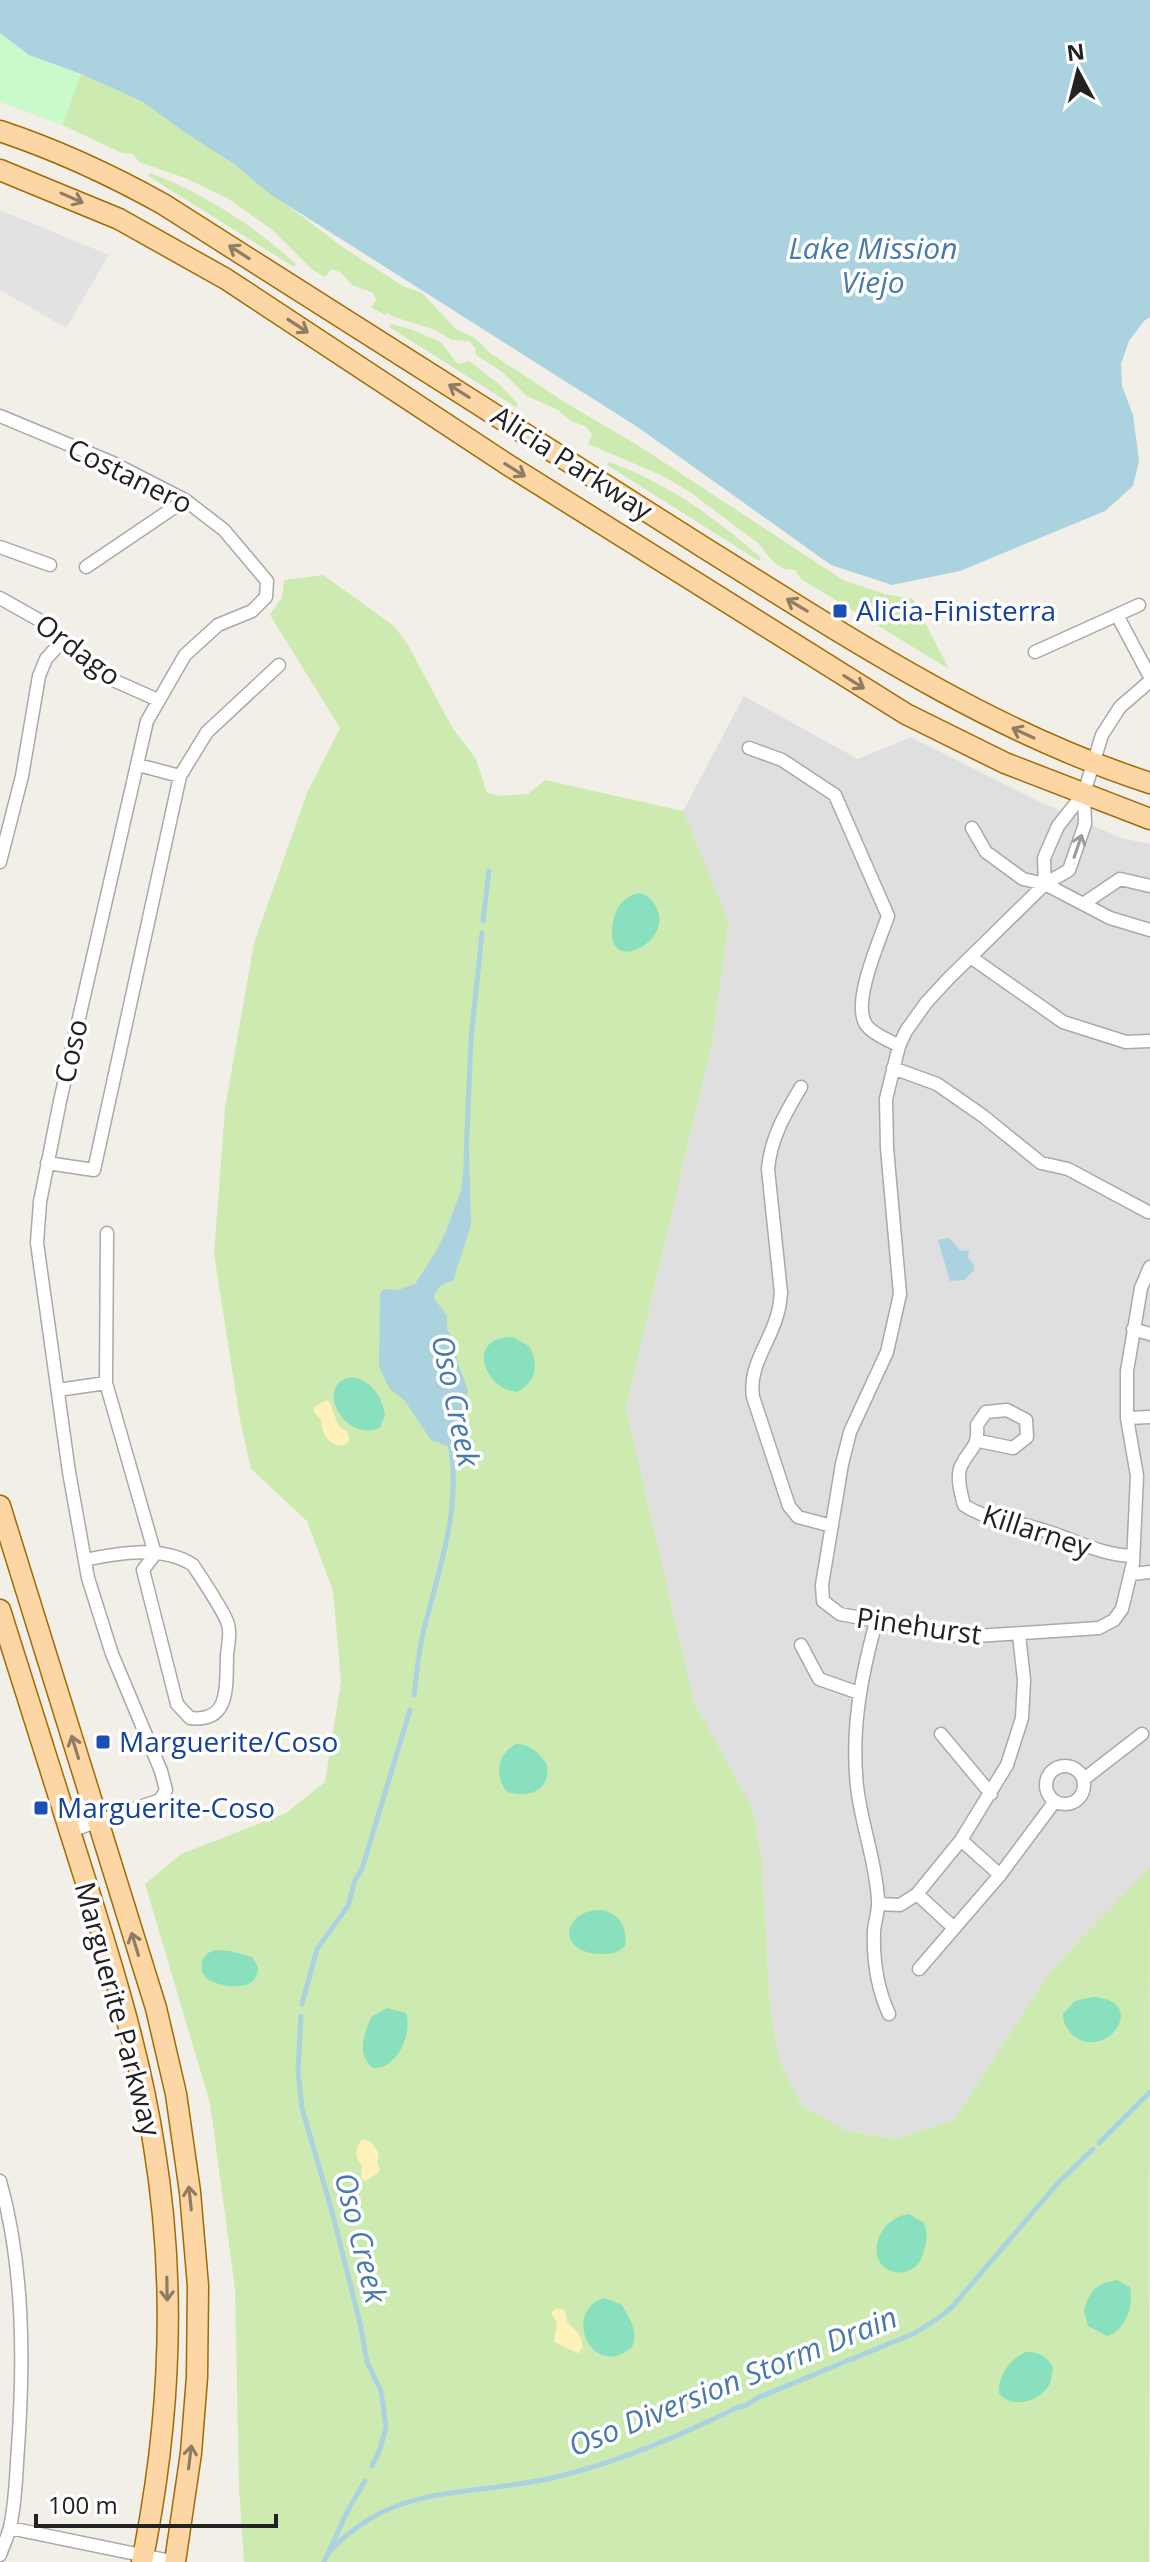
<svg xmlns="http://www.w3.org/2000/svg" width="1150" height="2562" font-family="'Open Sans',sans-serif">
<rect width="100%" height="100%" fill="#f2efe9"/>
<path fill="#e0dfdf" d="M744 696 858 759 911 737 1036 800 1121 838 1150 844V1867L1051 1970 954 2120 895 2139 847 2131 802 2106 779 2059 770 2005 762 1862 753 1809 694 1702 626 1408 712 1043 729 923 683 811Z"/>
<path fill="#cdebb0" d="M81 74 143 102 184 132 234 164 341 246 403 286 422 293 456 329 475 338 490 353 566 403 639 446 843 580 885 594 913 599 949 669 801 579 795 570 784 569 774 563 759 544 690 492 661 475 588 444 592 434 585 426 571 421 558 410 527 396 501 371 476 355 475 348 469 341 452 340 433 329 394 317 387 313 385 315 371 307 376 300 373 293 352 285 340 272 331 269 325 277 313 270 271 229 227 198 185 178 139 162 133 154 122 153 62 125Z
M150 173C203 193 252 224 296 264L294 267 148 176Z
M391 324 410 329 441 342 455 361 460 364 469 361 500 385 518 404 516 407 389 327Z
M609 462C666 482 716 518 761 558L759 561 607 465Z
M323 575 394 626 408 645 452 727 476 759 487 793 500 796 528 794 545 780 683 811 729 922 712 1043 626 1408 694 1702 753 1809 762 1862 770 2005 779 2059 802 2106 847 2131 895 2139 954 2120 1051 1970 1150 1867 1149 2562H244L239 2487 235 2289 210 2103 145 1884 181 1854 286 1813 325 1782 341 1682 333 1591 307 1521 251 1469 240 1420 214 1254 225 1108 254 943 307 793 340 728 270 615 282 597 284 580Z"/>
<path fill="#fff1ba" d="M327 1400 331 1405 338 1425 348 1433 349 1442 342 1446C327 1444 322 1433 321 1420L314 1412V1407Z
M363 2139 371 2142 379 2154 377 2162 380 2169 378 2173 365 2181 361 2177 362 2166C354 2158 355 2146 363 2139Z
M556 2308 565 2310 567 2322 579 2334 583 2347 579 2353C576 2353 556 2343 554 2341L557 2322 551 2313Z"/>
<path fill="#c8facc" d="M0 33 29 55 81 74 62 125 0 102Z"/>
<path fill="#88e0be" d="M640 893C649 896 653 900 657 909 672 940 614 972 612 935 612 915 618 897 640 893Z
M513 1337 529 1346C539 1364 537 1382 517 1392 485 1390 464 1337 513 1337Z
M352 1377C372 1381 382 1396 385 1415L380 1428C343 1443 313 1383 352 1377Z
M516 1744C529 1743 541 1754 547 1765 551 1790 529 1799 507 1792 494 1776 497 1754 516 1744Z
M603 1910C621 1915 628 1929 625 1946 618 1953 611 1954 601 1954 554 1953 563 1908 603 1910Z
M215 1950 230 1951 252 1957 258 1967C258 1993 225 1988 208 1980L202 1972V1960L208 1953Z
M1093 1997C1150 2000 1107 2062 1074 2036 1067 2030 1063 2023 1063 2014L1075 2001Z
M387 2008 406 2013C413 2033 397 2070 373 2068 356 2054 364 2035 371 2017Z
M909 2214 924 2223C929 2235 926 2247 921 2259 912 2278 882 2277 877 2255 874 2235 890 2216 909 2214Z
M1117 2280 1130 2287C1134 2305 1126 2331 1107 2336L1088 2326 1084 2311C1089 2291 1096 2283 1117 2280Z
M604 2298 621 2304C629 2317 639 2331 632 2347 592 2382 561 2311 604 2298Z
M1026 2352C1038 2351 1047 2356 1053 2367 1053 2369 1051 2379 1051 2381 1043 2401 1012 2411 999 2393 998 2375 1010 2359 1026 2352Z"/>
<path fill="#e2e2e2" d="M0 210 109 255 66 328 0 290Z"/>
<path fill="#aad3df" d="M0 0H1150V317L1144 321 1129 341 1121 364 1122 386 1133 415 1139 461 1133 486 1105 511 960 571 892 585 831 565 639 428 270 194 234 164 184 132 143 102 81 74 29 55 0 33Z
M465 1151H469L471 1225 453 1281C442 1284 437 1286 434 1298L447 1316V1329L454 1341 457 1360 468 1390 466 1405 459 1417 464 1437 454 1439 452 1447H450L431 1440 405 1401 389 1388 379 1366 380 1293 384 1289 398 1290 415 1284 435 1253 446 1231 461 1190Z
M949 1238 960 1250 969 1251 968 1258 974 1265V1270L965 1280 950 1281 938 1240Z"/>
<g fill="none" stroke-linecap="round" stroke-linejoin="round">
<path stroke="#aad3df" stroke-width="5" d="M483 921 489 871
M466 1156 471 1039 482 933
M414 1695C417 1674 418 1654 423 1633 438 1572 462 1509 450 1444
M302 2004 317 1949 348 1906 355 1880 362 1869 410 1710
M301 2016 298 2071 302 2108 333 2215 360 2323 367 2362 381 2391 386 2427 380 2449 372 2466
M1099 2143 1150 2092
M330 2551C398 2480 470 2498 556 2477 620 2462 680 2436 738 2407L745 2406 757 2398 915 2333 940 2317 952 2307 1058 2183 1093 2149
M324 2562 347 2512 365 2481"/>
<g stroke="#a9a9a9" stroke-width="15">
<path id="minor" d="M0 416 113 463 185 500 224 530 267 581 266 597 252 611 218 625 185 655 147 721 60 1101 40 1202 37 1243 69 1472 88 1578 112 1654 161 1771 166 1790 160 1800 70 1831
M0 547 50 565
M86 567 185 500
M0 598 39 620 113 680 158 700
M1117 615 1150 677
M1035 652 1139 605
M749 748 782 760 835 795 888 916C880 940 850 1005 867 1026 874 1035 889 1040 899 1046
M138 765 180 776
M1084 793 1085 824 1069 870 1045 884 948 979 926 1003 906 1031 899 1046 886 1099 887 1148 900 1294 887 1352 850 1432 842 1464 822 1585 823 1601 840 1614 962 1637 1099 1628 1114 1620 1122 1609 1133 1563 1137 1476 1127 1418V1371L1141 1288 1150 1267
M972 828 986 852 1023 879 1045 884 1110 918 1150 930
M0 862 22 776 39 676 46 659 63 640
M1045 884 1044 858 1058 826 1084 793 1102 735 1120 707 1150 681
M1083 904 1120 879 1150 886
M972 958 1063 1022 1126 1042 1150 1041
M893 1068 937 1084 983 1116 1041 1163 1068 1169 1148 1212
M801 1087C785 1114 771 1137 768 1169L781 1293C780 1299 780 1306 778 1312 771 1342 748 1365 753 1397L789 1506 798 1517 832 1526
M47 1163 94 1170 180 776 207 732 279 665
M107 1233 106 1383 155 1554
M1133 1329 1150 1334
M58 1390 106 1383
M1127 1418 1150 1417
M979 1441 1013 1448 1027 1437 1026 1420 1007 1410 986 1412 977 1425C979 1449 970 1447 961 1466 956 1477 961 1494 964 1505 986 1520 1012 1521 1036 1528 1070 1537 1098 1555 1133 1556
M85 1560C118 1553 162 1545 193 1565 202 1579 224 1611 228 1624 231 1633 228 1646 227 1655 226 1685 231 1723 190 1718L177 1704 143 1570 155 1554
M1132 1574 1150 1572
M876 1622C861 1676 851 1730 857 1786 861 1824 876 1861 878 1900 879 1910 875 1920 874 1931 873 1960 877 1988 889 2014
M801 1645 819 1679 859 1693
M941 1734 991 1794
M1046 1785a19 19 0 1 1 38 0a19 19 0 1 1-38 0Z
M1084 1779 1142 1734
M961 1840 1000 1875
M917 1894 954 1928
M879 1904 900 1905 917 1894 961 1840 1007 1765 1022 1718 1024 1680 1019 1635
M919 1969 1000 1875 1055 1801
M0 2181C24 2266 24 2361 18 2448 16 2474 16 2501 10 2527 8 2536 3 2546 0 2555
M10 2528 175 2562"/>
</g>
<g stroke="#a06b00" stroke-width="23">
<path id="primary" d="M0 131C57 150 111 175 163 204 344 317 523 433 703 547 846 636 989 731 1150 783
M0 170 119 219 226 279 505 463 906 714 1005 763 1150 819
M0 1506 156 2008 176 2094 190 2192 198 2286 197 2377 191 2453 175 2562
M0 1610C28 1698 56 1787 84 1876 112 1965 140 2054 154 2146 177 2285 170 2425 142 2562"/>
</g>
<use href="#minor" stroke="#fff" stroke-width="12"/>
<use href="#primary" stroke="#fcd6a4" stroke-width="20"/>
</g>
<defs><path id="oneway-shaft" d="M-6 0H5M1.5-3L5.5 0L1.5 3" fill="none" stroke-width="1.6" stroke-linecap="round" stroke-linejoin="round" transform="scale(2)"/></defs>
<g stroke="#8f7c63">
<use href="#oneway-shaft" transform="translate(72 198) rotate(24)"/>
<use href="#oneway-shaft" transform="translate(239 252) rotate(-147)"/>
<use href="#oneway-shaft" transform="translate(298 326) rotate(33)"/>
<use href="#oneway-shaft" transform="translate(459 391) rotate(-148)"/>
<use href="#oneway-shaft" transform="translate(515 470) rotate(32)"/>
<use href="#oneway-shaft" transform="translate(797 605) rotate(-149)"/>
<use href="#oneway-shaft" transform="translate(854 682) rotate(32)"/>
<use href="#oneway-shaft" transform="translate(1023 733) rotate(-155)"/>
<use href="#oneway-shaft" transform="translate(75 1747) rotate(-107)"/>
<use href="#oneway-shaft" transform="translate(135 1944) rotate(-107)"/>
<use href="#oneway-shaft" transform="translate(190 2198) rotate(-96)"/>
<use href="#oneway-shaft" transform="translate(167 2289) rotate(89)"/>
<use href="#oneway-shaft" transform="translate(190 2457) rotate(-83)"/>
</g>
<use stroke="#9c9c9c" href="#oneway-shaft" transform="translate(1078 846) rotate(-71)"/>
<g fill="#1a4fb4" stroke="#fff" stroke-width="3">
<rect x="832" y="603" width="16" height="16" rx="4"/>
<rect x="95" y="1734" width="16" height="16" rx="4"/>
<rect x="33" y="1800" width="16" height="16" rx="4"/>
</g>
<g text-anchor="middle" stroke-width="7" stroke-linejoin="round" paint-order="stroke">
<g font-size="28" fill="#222" stroke="#fff">
<text transform="translate(572 463) rotate(33)" y="10">Alicia Parkway</text>
<text transform="translate(130 476) rotate(26)" y="10">Costanero</text>
<text transform="translate(78 650) rotate(37)" y="10">Ordago</text>
<text transform="translate(71 1051) rotate(-77)" y="10">Coso</text>
<text transform="translate(1037 1531) rotate(18)" y="10">Killarney</text>
<text transform="translate(919 1626) rotate(8)" y="10">Pinehurst</text>
<text transform="translate(118 2009) rotate(75)" y="10">Marguerite Parkway</text>
</g>
<g font-size="28" fill="#164399" stroke="#fff" text-anchor="start">
<text x="856" y="621">Alicia-Finisterra</text>
<text x="119" y="1752">Marguerite/Coso</text>
<text x="57" y="1818">Marguerite-Coso</text>
</g>
<g font-size="30" font-style="italic" fill="#4a7aab" stroke="#fff">
<text x="873" y="259">Lake Mission<tspan x="873" dy="34">Viejo</tspan></text>
<text transform="translate(455 1401) rotate(78)" y="10">Oso Creek</text>
<text transform="translate(360 2238) rotate(76)" y="10">Oso Creek</text>
<text transform="translate(733 2382) rotate(-22)" y="10">Oso Diversion Storm Drain</text>
</g>
</g>
<g transform="translate(1078 72) rotate(353)" stroke="#ffffff" stroke-width="6" paint-order="stroke">
<path d="M0-6L14 30L0 20L-14 30Z" fill="#222222"/>
<text y="-12" font-size="22" font-weight="bold" text-anchor="middle" fill="#222222">N</text>
</g>
<path d="M36 2514v12h240v-12" fill="none" stroke="#222222" stroke-width="4"/>
<text x="48" y="2514" font-size="24" fill="#222222" stroke="#ffffff" stroke-width="6" paint-order="stroke">100 m</text>
</svg>
